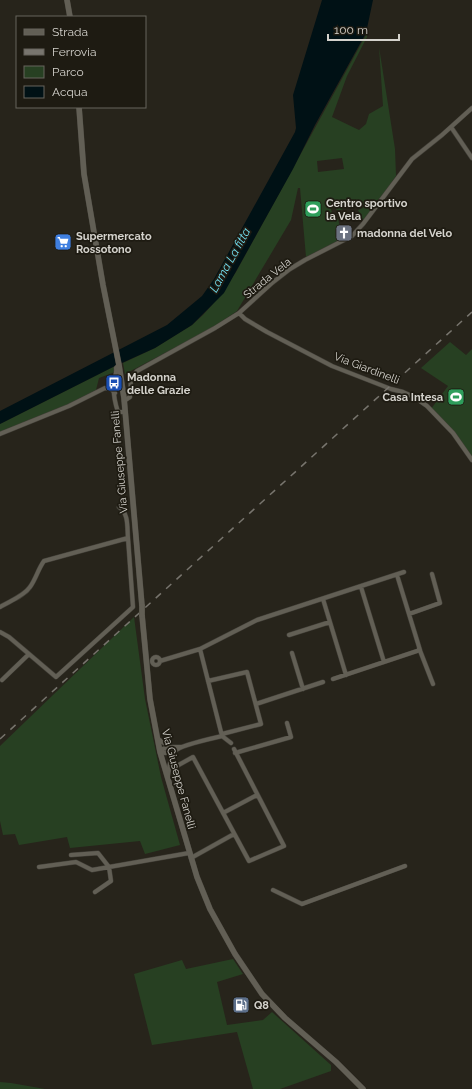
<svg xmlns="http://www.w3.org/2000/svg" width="472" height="1089" font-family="Raleway,sans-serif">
<rect width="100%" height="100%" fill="#27241b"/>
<path fill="#274022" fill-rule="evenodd" d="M367 33V37L347 76 332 117 359 130 366 124 369 114 383 106 379 47 395 149 396 176 364 222 358 210 363 208 360 200H356L354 202 355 205 337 211 335 207 331 209 334 220 338 219 343 238 306 257 300 188H298L291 220 237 311 212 328 125 374 123 363 155 348 192 325 203 315 212 305 236 272ZM342 158 344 169 318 172 317 161Z
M450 342 466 355 472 349V459L431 409 448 386 421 368Z
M115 366V372L99 378 96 390 69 404 0 432V424Z
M134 617 145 699 161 777 180 845 145 854 140 841 70 848 67 837 19 845 15 834 3 835 0 821V746Z
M233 959 243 974 217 982 227 1025 263 1020 272 1012 331 1065V1071L280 1089H253L237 1032 152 1045 134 974 182 960 186 969Z
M0 1082 11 1083 45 1089H0Z"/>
<path fill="#001115" d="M322 0H373L366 33 315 125 293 169 224 293 192 325 155 348 113 367 0 424V411L167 325 202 296 214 279 295 132 296 128 293 95Z"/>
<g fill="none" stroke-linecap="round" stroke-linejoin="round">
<g stroke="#434039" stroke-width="5">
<path id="street" d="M451 127 472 158
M239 313 245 319 267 332 332 366 391 389 403 392 414 397 427 406 453 433 472 460
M119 365 116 368C117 375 114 376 114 381 113 390 115 403 118 412H125
M124 401 130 397 131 378 137 371 215 328 239 313 272 283 290 269 305 260 352 236 363 224 412 159 442 135 472 108
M0 434 69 406 105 388 111 389 115 393
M361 587 384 662
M323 599 346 675
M0 607C10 601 24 596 30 587 36 579 38 569 44 561L128 538C127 528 129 513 119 507
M409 614 440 603 432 574
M0 632 9 637 56 677 133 607 128 538
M289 635 330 622
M419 648 433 684
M292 653 303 689
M152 661a4 4 0 1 1 8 0a4 4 0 1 1-8 0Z
M160 661 200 649
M333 679 420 650 397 575
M2 680 29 654
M208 681 247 672 261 724 222 734
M256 704 323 682
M158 739 170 747H181
M231 743 222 736 200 649 257 620 404 572
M160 752 165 753 175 751
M160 752 163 749 170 747
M235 753 291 737 287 723
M175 767 193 757 249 861 284 846 234 749
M168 775C169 768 170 757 175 751 180 745 214 738 222 736
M223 813 257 795
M71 855 98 853 109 867 111 881 95 892
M191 858 234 834
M39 867 76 862 92 870 189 853
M273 890 302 904 405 866"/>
</g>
<g stroke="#434039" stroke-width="6">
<path id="secondary" d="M67 0 70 17
M79 107 84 174 103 285 119 365 124 398 142 606
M142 615 150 699 160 752 197 877 210 909 235 954 262 994 285 1018 336 1062 363 1089"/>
</g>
<use href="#street" stroke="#625f55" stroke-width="4"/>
<use href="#secondary" stroke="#625f55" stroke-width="5.5"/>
<path stroke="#78756e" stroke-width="1.5" stroke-dasharray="7 7" stroke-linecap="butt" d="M0 739 472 312"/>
<g stroke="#434039" stroke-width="6" stroke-linecap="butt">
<path id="secondary-bridge" d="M142 606V615"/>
</g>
<use href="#secondary-bridge" stroke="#625f55" stroke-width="5.5"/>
</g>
<defs>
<g id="stadium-square" transform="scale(0.9)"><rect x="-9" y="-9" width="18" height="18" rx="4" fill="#2e9e5b" stroke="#1e1b12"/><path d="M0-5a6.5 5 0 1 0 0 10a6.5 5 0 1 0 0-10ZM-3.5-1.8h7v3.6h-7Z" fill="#fff"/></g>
<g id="church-square" transform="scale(0.9)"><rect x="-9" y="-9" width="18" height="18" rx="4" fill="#6b7280" stroke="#1e1b12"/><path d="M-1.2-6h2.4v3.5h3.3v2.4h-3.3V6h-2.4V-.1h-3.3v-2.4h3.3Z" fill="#fff"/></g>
<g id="supermarket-square" transform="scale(0.9)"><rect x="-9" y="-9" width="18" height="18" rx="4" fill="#3f7fe0" stroke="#1e1b12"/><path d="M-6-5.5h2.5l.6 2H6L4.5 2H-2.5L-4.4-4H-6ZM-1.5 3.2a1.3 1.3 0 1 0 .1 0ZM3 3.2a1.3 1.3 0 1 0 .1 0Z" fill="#fff"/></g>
<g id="bus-square" transform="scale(0.9)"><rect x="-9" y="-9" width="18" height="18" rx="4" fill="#1a4fb4" stroke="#1e1b12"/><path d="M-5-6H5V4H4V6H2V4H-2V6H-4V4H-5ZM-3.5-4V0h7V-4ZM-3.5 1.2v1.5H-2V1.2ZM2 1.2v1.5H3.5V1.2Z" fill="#fff"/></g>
<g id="fuel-square" transform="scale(0.9)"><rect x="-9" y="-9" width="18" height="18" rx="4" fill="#5c6f8a" stroke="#1e1b12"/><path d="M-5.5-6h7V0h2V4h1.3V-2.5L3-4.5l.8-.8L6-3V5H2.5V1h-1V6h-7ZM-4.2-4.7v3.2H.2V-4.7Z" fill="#fff"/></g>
</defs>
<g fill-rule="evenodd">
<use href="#stadium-square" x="313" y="209"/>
<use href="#church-square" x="344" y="233"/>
<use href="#supermarket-square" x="63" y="242"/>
<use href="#bus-square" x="114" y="383"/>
<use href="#stadium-square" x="456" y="397"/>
<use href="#fuel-square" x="241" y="1005"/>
</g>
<g text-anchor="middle" stroke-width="3.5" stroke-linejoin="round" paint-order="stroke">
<g font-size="11" font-weight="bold" fill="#d4d2cc" stroke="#1e1b12" text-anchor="start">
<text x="326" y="207">Centro sportivo<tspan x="326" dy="13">la Vela</tspan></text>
<text x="357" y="237">madonna del Velo</text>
<text x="76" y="240">Supermercato<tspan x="76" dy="13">Rossotono</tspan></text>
<text x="127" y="381">Madonna<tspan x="127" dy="13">delle Grazie</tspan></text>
<text x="443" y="401" text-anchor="end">Casa Intesa</text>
<text x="254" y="1009">Q8</text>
</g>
<g font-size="11" fill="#d4d2cc" stroke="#1e1b12">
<text transform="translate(267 278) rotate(-39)" y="4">Strada Vela</text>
<text transform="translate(367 368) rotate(21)" y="4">Via Giardinelli</text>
<text transform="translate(119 462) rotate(-95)" y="4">Via Giuseppe Fanelli</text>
<text transform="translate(179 779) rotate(75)" y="4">Via Giuseppe Fanelli</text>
</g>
<g font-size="12" font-style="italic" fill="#72dff1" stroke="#1e1b12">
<text transform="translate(230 260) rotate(-61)" y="4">Lama La fitta</text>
</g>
</g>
<rect x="16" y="16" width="130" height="92" fill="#1e1b12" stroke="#67645c"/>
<rect x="24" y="29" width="20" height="6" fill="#625f55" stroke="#67645c"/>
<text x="52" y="36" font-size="12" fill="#d4d2cc">Strada</text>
<rect x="24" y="49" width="20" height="6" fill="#78756e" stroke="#67645c"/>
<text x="52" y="56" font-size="12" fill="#d4d2cc">Ferrovia</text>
<rect x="24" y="66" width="20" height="12" fill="#274022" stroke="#67645c"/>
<text x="52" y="76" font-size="12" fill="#d4d2cc">Parco</text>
<rect x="24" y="86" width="20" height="12" fill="#001115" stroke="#67645c"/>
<text x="52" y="96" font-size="12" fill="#d4d2cc">Acqua</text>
<path d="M328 34v6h71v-6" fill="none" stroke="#d4d2cc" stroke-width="2"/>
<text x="334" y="34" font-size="12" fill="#d4d2cc" stroke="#1e1b12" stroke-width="3" paint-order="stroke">100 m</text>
</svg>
